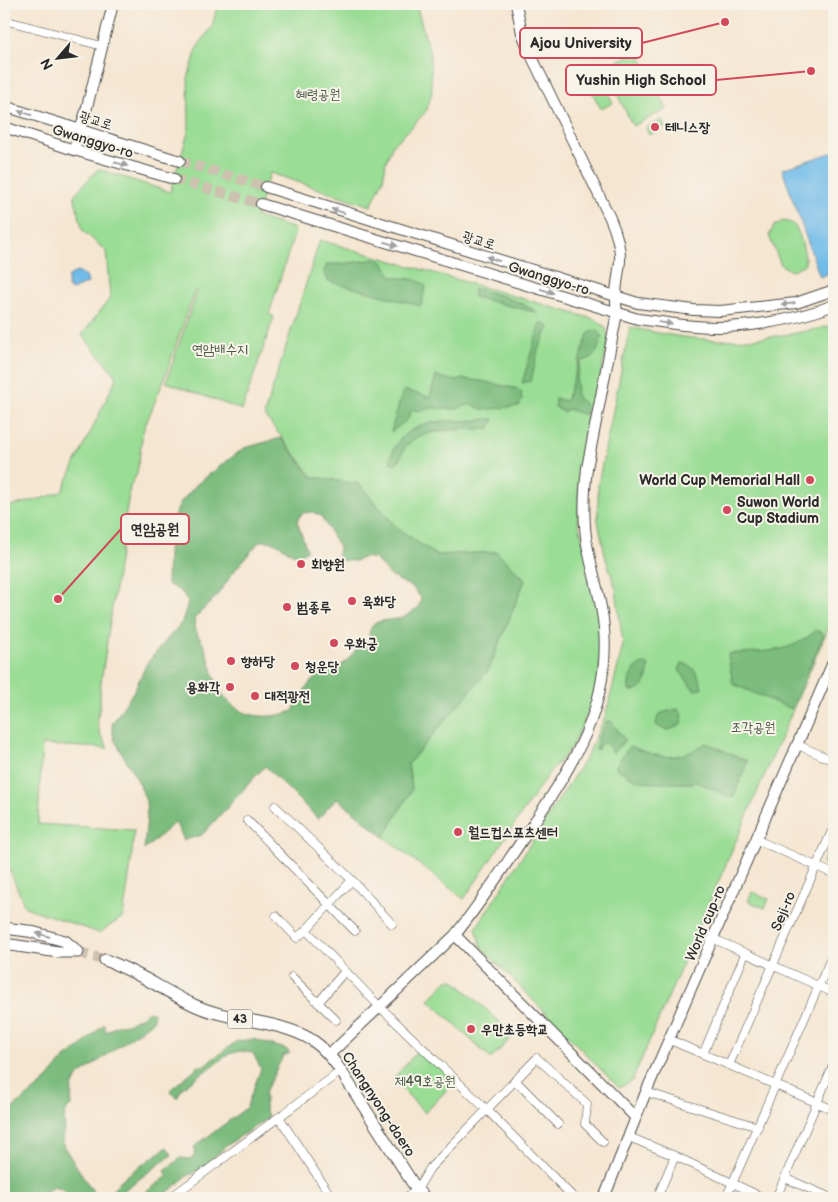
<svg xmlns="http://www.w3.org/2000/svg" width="838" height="1202" font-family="'Balsamiq Sans','Poor Story',sans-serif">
<rect width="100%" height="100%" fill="#f7f3e8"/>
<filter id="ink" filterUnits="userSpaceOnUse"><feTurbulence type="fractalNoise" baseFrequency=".02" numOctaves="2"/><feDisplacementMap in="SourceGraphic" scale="10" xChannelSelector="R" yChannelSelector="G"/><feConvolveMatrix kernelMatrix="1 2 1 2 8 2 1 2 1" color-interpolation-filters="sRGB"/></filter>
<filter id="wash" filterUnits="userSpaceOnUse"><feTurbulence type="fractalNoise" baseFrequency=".0096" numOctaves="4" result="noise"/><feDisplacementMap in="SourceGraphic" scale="20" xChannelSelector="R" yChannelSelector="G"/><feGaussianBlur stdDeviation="1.12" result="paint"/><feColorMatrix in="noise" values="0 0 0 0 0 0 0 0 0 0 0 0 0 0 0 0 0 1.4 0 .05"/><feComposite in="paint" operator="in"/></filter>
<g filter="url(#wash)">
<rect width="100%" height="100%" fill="#f5e6d1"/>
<path fill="#9add94" stroke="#628460" d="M218 4H416L430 54 432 92 427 110 409 130 393 144 386 162 383 180 371 206 270 173 256 217 293 228 295 232 269 314 274 317 242 410 166 382 197 292 195 291 163 382 143 431 137 474 130 487 100 689V707L97 718 98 725 100 734 108 748 42 745 38 824 134 830 131 864 123 917 99 933 25 907 8 866 4 859V508C23 502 44 500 62 491L117 377 82 335 110 298 106 251 83 231 74 195 98 169 170 192 189 129 188 78 198 46 212 27Z
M638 51 667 109 633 126 604 68Z
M601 78 613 103 601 109 588 85Z
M662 120 665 127 649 135 646 128Z
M783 221C787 222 791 222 794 225 800 231 806 255 805 264L791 271 781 265 769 236 774 226Z
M320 240 597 320 606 328 609 338 580 470 578 521 599 604 602 636 599 682 587 716 571 748 549 773 464 899 384 837 412 789 408 764 489 669 525 579 497 552 436 555 397 528 359 484 313 477 264 415Z
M834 325V615L632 1081 619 1088 482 948 476 928 587 756 605 717 612 690 623 645 616 589 606 559 598 521V484L630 327C659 334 690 339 720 340 758 340 798 334 834 325Z
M834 836V870L822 864Z
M752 892 769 899 765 908 748 901Z
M447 980H454L514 1035 491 1059 429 1000Z
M421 1047 455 1081 425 1113 393 1079Z"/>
<path fill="#7bbc7e" stroke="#537454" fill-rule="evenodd" d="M378 259 384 263 391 276C404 280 415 276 426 286L421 306 328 281 324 272 327 264H341Z
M474 289C491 291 525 303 538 313L474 297Z
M540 323H544L549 327 538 350 531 381 522 383Z
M594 330 598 331 602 337C596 352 598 358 581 361L576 382 577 398C585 403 586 405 586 415L568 409 563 412 555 407V398L566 401 588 334Z
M436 376 457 381 462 379 481 381 518 389 521 392 522 400 519 406 483 410 473 405H467L457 409 431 408 421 411 414 410 411 411 407 420 391 432 403 390 430 397Z
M486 419H494L489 429C466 430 425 427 408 444 401 451 402 459 396 464L390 462C393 449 396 441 407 433 433 415 458 424 486 419Z
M281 438 312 477 359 484 397 528 436 555 497 552 525 580 489 669 408 764 412 789 384 837 337 798 318 819 265 766 202 835 184 840 175 822 144 850 147 816 146 801 139 783 114 739 112 724 135 689 147 663 182 622 188 602 182 592 167 584 169 526 181 502 197 484 244 448ZM313 512 321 516 335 540 339 548 337 560 355 561 365 557 375 559 391 576 413 588 421 598 419 607C414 610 408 616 402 618 386 622 369 616 369 639 358 646 352 656 343 664 338 668 330 668 324 671 310 679 299 697 293 711 268 720 240 719 223 695 214 682 212 665 206 651 201 637 195 636 194 619L215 598 236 569 260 541C264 541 269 541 273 542 285 546 295 561 307 550L297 521 302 513Z
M816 630 824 634 791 709 733 684 728 654C763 650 788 656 816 630Z
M682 663C695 666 699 675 702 688L696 690 693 689 679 670Z
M644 664 648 665 649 668C646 680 646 692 630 691L629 689C628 679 633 666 644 664Z
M678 709 683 716 681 724C671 730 667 733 656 725L658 716 661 713Z
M607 721H611L625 740 613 753 609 747 605 743 600 744 598 750 596 749 598 739Z
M706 743 748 761 733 798 697 782 692 783H653L636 780 616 768V765L630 746C659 759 679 762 706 743Z
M149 1011 154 1013 153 1021 77 1077 72 1087 71 1106 66 1111 64 1120 65 1130 62 1137 64 1147 94 1193 88 1198H72L64 1190 54 1186 37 1198H4V1126H6L14 1107 43 1084 66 1057 79 1048 104 1024 106 1032 118 1025 127 1024 142 1016Z
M253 1039 286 1049 290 1053 283 1056 265 1092V1110L269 1117 226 1146 200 1170 187 1176 161 1198H138L168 1176 165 1171 180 1158 191 1159 196 1153 194 1147 246 1108 261 1069 253 1053 240 1051 229 1054 183 1087 177 1098 170 1090 199 1066H203L237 1041Z
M167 1147 172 1155 113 1198H104L114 1189 121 1180Z"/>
<path fill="#6fbbe9" stroke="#4d738a" d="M834 152V271L820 277 782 169Z
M77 272 86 276 88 283 72 290 68 287V277L72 274Z"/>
</g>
<g filter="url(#ink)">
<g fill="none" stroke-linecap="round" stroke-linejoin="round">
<path stroke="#cdc1b0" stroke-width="10" stroke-dasharray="10 5" stroke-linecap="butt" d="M180 161 266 187
M174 179 261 204"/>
<path stroke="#cdc1b0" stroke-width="11" stroke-dasharray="11 5.5" stroke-linecap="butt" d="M78 952 105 960"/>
<g stroke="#494744" stroke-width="9">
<path id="street" d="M4 20 102 46
M798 745 834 761
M275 806 352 880 392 924
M247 820 355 931
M757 840 834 874
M276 916 297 938 306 930 379 1006 487 1110 574 1198
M306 930 352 880
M714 939 834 993
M292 977 336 1020
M318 1003 345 971
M670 1040 834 1110
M703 1054 745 954
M729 1065 834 826
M515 1080 558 1124
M646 1092 758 1127
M279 1117 332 1198
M629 1137 675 1156 764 1198
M785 1178 831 1198
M170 1198 341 1071
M405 1198 417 1190 430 1168 537 1058 587 1104 585 1124 603 1142
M657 1198 675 1156
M726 1198 834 951
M776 1198 834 1063"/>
</g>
<g stroke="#494744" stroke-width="12">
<path id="secondary" d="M4 106 180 161
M4 127 74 150 174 179
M74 150 86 111 113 4
M266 187 638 303 694 310 720 311 796 303 834 290
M261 204 638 319C657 321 676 325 695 326 738 330 794 321 834 305
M455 935 635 1117
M329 1055 455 935C480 904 501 871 523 839 567 773 611 712 604 629 602 600 592 572 587 544 583 519 584 493 587 468L617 313C614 292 618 281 620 261 621 246 616 232 610 218L530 53 522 33 516 4
M604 1198 646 1092 834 660"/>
</g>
<g stroke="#494744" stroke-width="13">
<path id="primary" d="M4 928 28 931 65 941 78 952
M4 944 59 952H78
M105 960C137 971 164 991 194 1005 231 1022 277 1019 312 1040 324 1048 333 1059 341 1071L417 1190 425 1198"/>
</g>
<use href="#street" stroke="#fff" stroke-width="8"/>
<use href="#secondary" stroke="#fff" stroke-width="10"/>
<use href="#primary" stroke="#fff" stroke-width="11"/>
</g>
<defs><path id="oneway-solid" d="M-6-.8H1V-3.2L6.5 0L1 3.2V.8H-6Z" transform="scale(1.25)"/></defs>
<g fill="#a0a0a0">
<use href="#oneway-solid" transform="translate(25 113) rotate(-162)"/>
<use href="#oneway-solid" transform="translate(121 164) rotate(16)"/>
<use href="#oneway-solid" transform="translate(338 211) rotate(-163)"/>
<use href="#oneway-solid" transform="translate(391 244) rotate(17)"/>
<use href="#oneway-solid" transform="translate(493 259) rotate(-163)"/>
<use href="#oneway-solid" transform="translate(547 291) rotate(17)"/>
<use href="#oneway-solid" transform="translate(788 304) rotate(173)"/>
<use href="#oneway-solid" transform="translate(665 323) rotate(8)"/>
<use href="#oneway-solid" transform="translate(43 935) rotate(-164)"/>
</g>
</g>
<g fill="#d1495b" stroke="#f7f3e8" stroke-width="2">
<circle cx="655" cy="127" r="5"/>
<circle cx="810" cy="480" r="5"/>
<circle cx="727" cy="510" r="5"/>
<circle cx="301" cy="564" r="5"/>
<circle cx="352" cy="601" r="5"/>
<circle cx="287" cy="607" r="5"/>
<circle cx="334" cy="643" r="5"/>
<circle cx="231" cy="661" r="5"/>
<circle cx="295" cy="666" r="5"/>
<circle cx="230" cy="687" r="5"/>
<circle cx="255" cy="696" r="5"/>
<circle cx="458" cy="832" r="5"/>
<circle cx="471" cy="1029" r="5"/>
</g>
<g text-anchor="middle" stroke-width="4" stroke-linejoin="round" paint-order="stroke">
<rect fill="#f7f3e8" stroke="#686764" stroke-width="1" x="227.5" y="1009.5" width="25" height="19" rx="4"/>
<g font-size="12" font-weight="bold" fill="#2b2b2b">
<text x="240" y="1023">43</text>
</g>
<g font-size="14" fill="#475845" stroke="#f7f3e8">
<text x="318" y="99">혜령공원</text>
<text x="220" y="354">연암배수지</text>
<text x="753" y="732">조각공원</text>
<text x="425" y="1086">제49호공원</text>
</g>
<g font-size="14" fill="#2b2b2b" stroke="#f7f3e8">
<text transform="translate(96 120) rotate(17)" y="5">광교로</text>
<text transform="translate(93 141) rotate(17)" y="5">Gwanggyo-ro</text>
<text transform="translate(479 240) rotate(17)" y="5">광교로</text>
<text transform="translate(549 278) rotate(17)" y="5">Gwanggyo-ro</text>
<text transform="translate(783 911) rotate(-67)" y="5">Seji-ro</text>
<text transform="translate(705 923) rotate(-67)" y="5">World cup-ro</text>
<text transform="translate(379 1104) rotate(57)" y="5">Changnyong-daero</text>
</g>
<g font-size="14" font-weight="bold" fill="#2b2b2b" stroke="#f7f3e8" text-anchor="start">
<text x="665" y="132">테니스장</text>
<text x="800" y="485" text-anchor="end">World Cup Memorial Hall</text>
<text x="737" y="507">Suwon World<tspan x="737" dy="16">Cup Stadium</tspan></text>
<text x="311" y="569">회향원</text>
<text x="362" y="606">육화당</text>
<text x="297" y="612">범종루</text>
<text x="344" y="648">우화궁</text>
<text x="241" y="666">향하당</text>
<text x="305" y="671">청운당</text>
<text x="220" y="692" text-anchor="end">용화각</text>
<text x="265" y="701">대적광전</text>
<text x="468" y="837">월드컵스포츠센터</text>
<text x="481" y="1034">우만초등학교</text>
</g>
</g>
<path fill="none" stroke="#d1495b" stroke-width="2" d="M725 22L642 43M811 71L716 80M58 599L121 529"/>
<g fill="#d1495b" stroke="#f7f3e8" stroke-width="2">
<circle cx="725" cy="22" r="5"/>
<circle cx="811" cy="71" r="5"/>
<circle cx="58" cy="599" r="5"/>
</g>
<g fill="#f7f3e8" stroke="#d1495b" stroke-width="2">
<rect x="520" y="28" width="122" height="30" rx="5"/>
<rect x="566" y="65" width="150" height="30" rx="5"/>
<rect x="121" y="514" width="68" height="30" rx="5"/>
</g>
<g font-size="15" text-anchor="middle" font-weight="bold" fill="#2b2b2b">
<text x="581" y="48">Ajou University</text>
<text x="641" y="85">Yushin High School</text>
<text x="155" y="534">연암공원</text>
</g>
<rect width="838" height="1202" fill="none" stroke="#f7f3e8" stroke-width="20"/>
<g transform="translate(58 58) rotate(242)" stroke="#f7f3e8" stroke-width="4" paint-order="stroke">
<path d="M0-4L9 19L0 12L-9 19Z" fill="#2b2b2b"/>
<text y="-8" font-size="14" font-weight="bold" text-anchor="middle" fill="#2b2b2b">N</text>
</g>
</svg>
